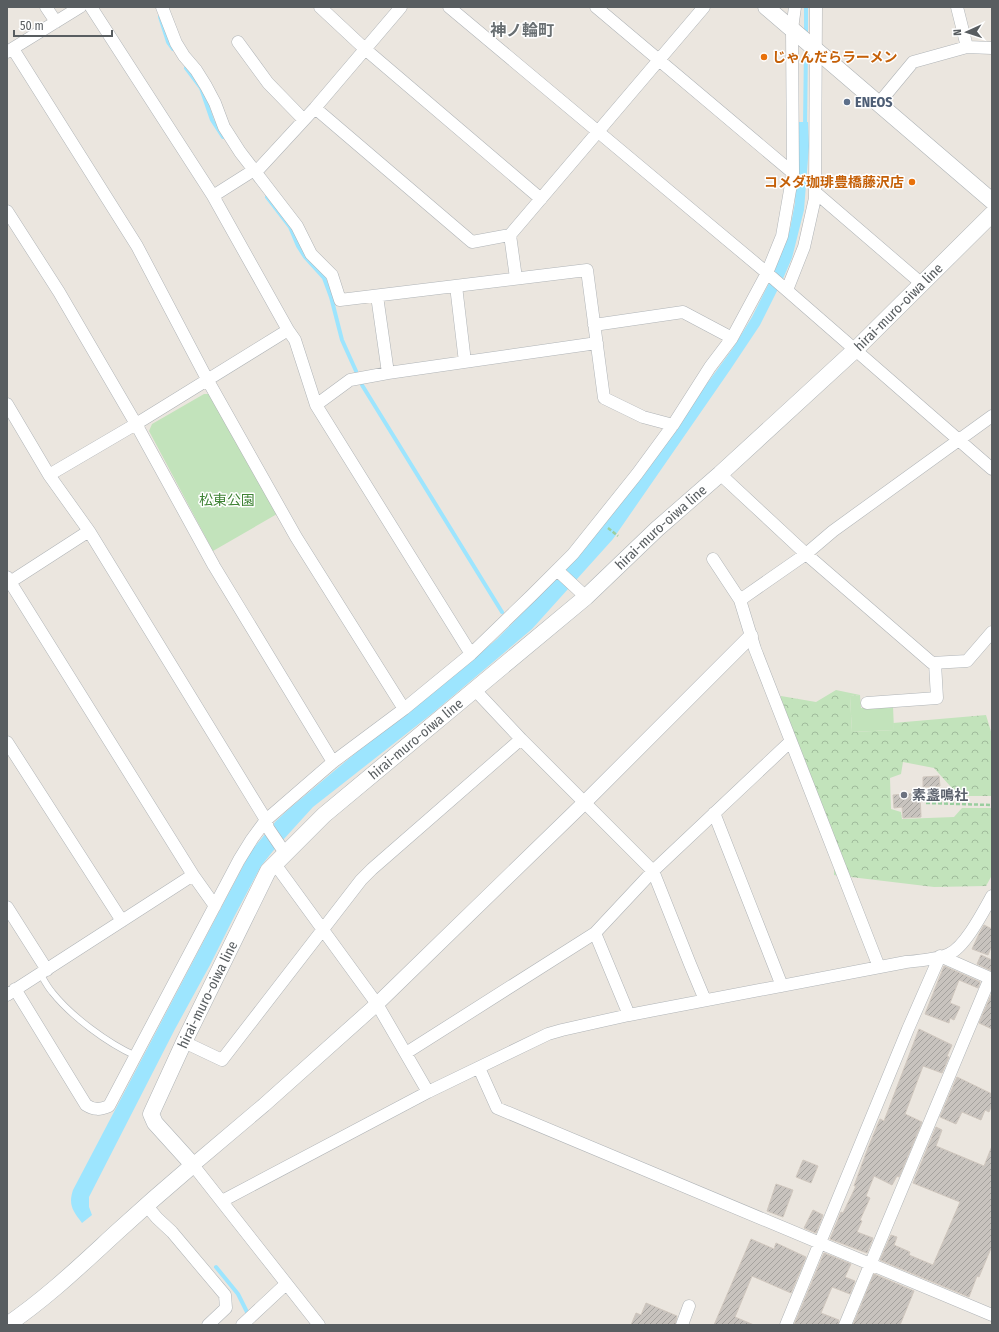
<svg xmlns="http://www.w3.org/2000/svg" width="999" height="1332" font-family="'Fira Sans Condensed','Noto Sans JP',sans-serif">
<defs>
<pattern id="forest-crowns" width="20" height="18" patternUnits="userSpaceOnUse"><rect width="20" height="18" fill="#c2e3bb"/><path d="M2 6a3 3 0 1 1 6 0M12 15a3 3 0 1 1 6 0" fill="none" stroke="#a0bb9b"/></pattern>
<pattern id="building-hatch" width="6" height="6" patternUnits="userSpaceOnUse"><rect width="6" height="6" fill="#c8c3be"/><path d="M-1 1l2-2M0 6l6-6M5 7l2-2" fill="none" stroke="#a5a29e"/></pattern>
</defs>
<rect width="100%" height="100%" fill="#ebe6df"/>
<path fill="#c2e3bb" d="M204 394H209L277 514 213 551 149 431 152 424Z
M860 695 861 708 893 706 894 730 852 732 850 696Z"/>
<path fill="url(#forest-crowns)" d="M836 690 860 695 850 696 852 732 894 730 893 723 986 715 992 735V796H959L934 768 903 762 901 774 890 778 891 809 901 812 902 819 954 817 962 808H992V869L991 877 986 886 934 887 834 875V867L778 705 781 696 816 702Z"/>
<path fill="#9de5fe" d="M798 122H808L809 146 804 210 792 258 782 281 760 325 730 370 613 539 532 629 434 712 313 807 273 851 261 866 234 917 210 965 175 1029 89 1197V1207L92 1215 82 1223C73 1211 68 1205 73 1190L251 851 276 821 290 808 358 751 425 699 497 639 539 596 649 463 733 348 752 317 773 275 790 229 795 203Z"/>
<g fill="none" stroke-linecap="round" stroke-linejoin="round">
<path stroke="#9de5fe" stroke-width="4" d="M806 7V35
M160 17 168 42 173 49
M186 68 201 88 212 120 223 137
M805 127 806 47
M267 197 290 227 298 246 305 257 324 278 331 297 342 340 356 371
M362 385 502 612
M216 1267 238 1294 248 1314 247 1315"/>
</g>
<path fill="url(#building-hatch)" stroke="#d0c7be" d="M939 776 940 786 923 787V777Z
M920 793 921 817 903 818 902 807 894 808 893 795Z
M984 925 992 929V945L988 955 972 949 979 934Z
M981 955 992 960V971L977 964Z
M944 966 980 982 978 988 959 980 950 1003 960 1007 954 1020 950 1018 949 1023 925 1014Z
M992 993V1029L979 1023Z
M919 1029 952 1045 947 1056 949 1057 942 1073 923 1066 905 1114 922 1122 899 1177 897 1176 892 1185 874 1176 866 1196 870 1198 860 1220 862 1221 857 1232 873 1238 867 1253 830 1239 837 1222 841 1212 843 1213 856 1186H854L868 1148 880 1119 884 1121Z
M957 1077 992 1094V1105L989 1112 985 1110 981 1120 962 1112 956 1124 940 1117Z
M936 1127 942 1130 936 1146 984 1166 992 1146V1246L979 1277 977 1276 969 1297 880 1260 891 1235 897 1237 894 1245 910 1252 909 1255 933 1265 960 1202 913 1183Z
M803 1160 818 1166 811 1183 796 1177Z
M776 1184 793 1190 783 1217 767 1211Z
M813 1210 823 1215 816 1233 804 1228Z
M751 1239 774 1249 776 1243 806 1257 791 1293 752 1276 735 1317 754 1325H714Z
M824 1253 851 1264 845 1277 855 1281 850 1294 832 1287 821 1313 839 1320 838 1325H794Z
M874 1274 914 1291 900 1325H853Z
M646 1303 677 1316 675 1325H631L636 1313 641 1315Z"/>
<g fill="none" stroke-linecap="round" stroke-linejoin="round">
<g stroke="#b0b4b7" stroke-width="7">
<path id="service" d="M40 973C44 980 47 986 52 992 71 1016 107 1043 136 1056"/>
</g>
<g stroke="#b0b4b7" stroke-width="13">
<path id="minor" d="M46 7 56 22
M91 7 213 196 288 330 295 340 316 405 471 654
M162 7 176 43 184 56 196 70 206 86 215 103 224 127 240 152 297 226 311 254 332 275 340 300 587 270 604 398 643 417 673 425
M320 7 365 49 541 199
M449 7 767 273 992 469
M596 7 793 173
M957 7 967 47
M238 42 268 83 304 120
M13 49 137 246 207 379 296 537 404 709
M7 52 80 7
M879 103 913 62 967 47 992 48
M315 108 472 242 510 235 704 7
M256 172 315 108 401 7
M815 192 922 284
M213 196 254 170
M7 211 59 292 136 424 214 566 333 762
M510 235 516 278
M456 286 465 362
M787 290 804 247 815 198 816 7
M377 296 388 373
M594 325 683 312 732 338
M7 404 49 475 89 531 266 820 268 828 285 853
M316 405 350 380 388 373 597 343
M720 474 806 554 932 663 967 661 992 632
M49 475 136 424 288 330
M713 559 740 600 755 649 879 967
M557 570 586 597
M7 577 193 875 215 906
M7 584 89 531
M740 600 806 554 833 531 992 416
M475 690 521 739
M867 703 937 698 935 663
M7 742 122 921
M714 813 782 986
M275 864 377 1004 428 1092
M7 907 47 970
M595 933 629 1015
M15 989 86 1105C94 1110 100 1110 109 1106L239 860 252 839 266 820 333 762 404 709 471 654 532 595 573 554 637 474 673 425 710 367 732 338 767 273 782 236 793 173 792 29 795 7
M7 995 193 875
M184 1042 222 1060 361 880 372 869 521 739 653 871 690 964 705 1000
M406 1053 595 933 653 871 791 741
M479 1068 497 1108 992 1315
M193 1165 319 1325
M222 1201 428 1092 548 1034 562 1030 629 1015 906 962C917 961 939 959 949 954 965 947 983 912 992 896
M146 1205 157 1218 172 1232 225 1295 226 1308 208 1325
M242 1325 286 1284
M682 1325 689 1306
M786 1325 908 1029 940 956 992 979
M845 1325 990 978"/>
</g>
<g stroke="#b0b4b7" stroke-width="15">
<path id="tertiary" d="M193 1165 264 1105 377 1004 584 803 751 636"/>
</g>
<g stroke="#afb4b7" stroke-width="17">
<g id="secondary">
<path d="M766 7 992 201"/>
<path id="s1" d="M7 1325C48 1297 81 1265 117 1232 142 1209 167 1187 193 1165L155 1123 151 1114 184 1042 268 871 324 815 586 597 657 529 720 474 855 350 992 214"/>
</g>
</g>
<path stroke="#9ace9f" stroke-width="2.5" stroke-dasharray="4 2" stroke-linecap="butt" d="M608 528 618 536
M926 803 992 805"/>
<use href="#service" stroke="#fff" stroke-width="6"/>
<use href="#minor" stroke="#fff" stroke-width="12"/>
<use href="#tertiary" stroke="#fff" stroke-width="14"/>
<use href="#secondary" stroke="#fff" stroke-width="16"/>
</g>
<g fill="#e8710a" stroke="#fff" stroke-width="1.5">
<circle cx="764" cy="57" r="4"/>
<circle cx="912" cy="182" r="4"/>
</g>
<circle fill="#5c6f8a" stroke="#fff" stroke-width="1.5" cx="847" cy="102" r="4"/>
<circle fill="#6b7280" stroke="#fff" stroke-width="1.5" cx="904" cy="795" r="4"/>
<g text-anchor="middle" stroke-width="3" stroke-linejoin="round" paint-order="stroke">
<g font-size="14" font-weight="bold" fill="#c56008" stroke="#fff" text-anchor="start">
<text x="772" y="62">じゃんだらラーメン</text>
<text x="904" y="187" text-anchor="end">コメダ珈琲豊橋藤沢店</text>
</g>
<g font-size="14" font-weight="bold" fill="#4e5e75" stroke="#fff" text-anchor="start">
<text x="855" y="107">ENEOS</text>
</g>
<g font-size="14" fill="#585d60" stroke="#fff">
<text dy="5" stroke="none"><textPath href="#s1" startOffset="1428">hirai-muro-oiwa line</textPath></text>
<text dy="5" stroke="none"><textPath href="#s1" startOffset="1104">hirai-muro-oiwa line</textPath></text>
<text dy="5" stroke="none"><textPath href="#s1" startOffset="780">hirai-muro-oiwa line</textPath></text>
<text dy="5" stroke="none"><textPath href="#s1" startOffset="444">hirai-muro-oiwa line</textPath></text>
</g>
<g font-size="14" fill="#3f8335" stroke="#fff">
<text x="227" y="505">松東公園</text>
</g>
<g font-size="14" font-weight="bold" fill="#5b616d" stroke="#fff" text-anchor="start">
<text x="912" y="800">素盞鳴社</text>
</g>
<g font-size="16" font-weight="bold" fill="#696f72" stroke="#fff">
<text x="522" y="36">神ノ輪町</text>
</g>
</g>
<rect width="999" height="1332" fill="none" stroke="#585d60" stroke-width="16"/>
<g transform="translate(967 32) rotate(267)" stroke="#ffffff" stroke-width="3" paint-order="stroke">
<path d="M0-3L7 15L0 10L-7 15Z" fill="#585d60"/>
<text y="-6" font-size="11" font-weight="bold" text-anchor="middle" fill="#585d60">N</text>
</g>
<path d="M14 30v6h98v-6" fill="none" stroke="#585d60" stroke-width="2"/>
<text x="20" y="30" font-size="12" fill="#585d60" stroke="#ffffff" stroke-width="3" paint-order="stroke">50 m</text>
</svg>
